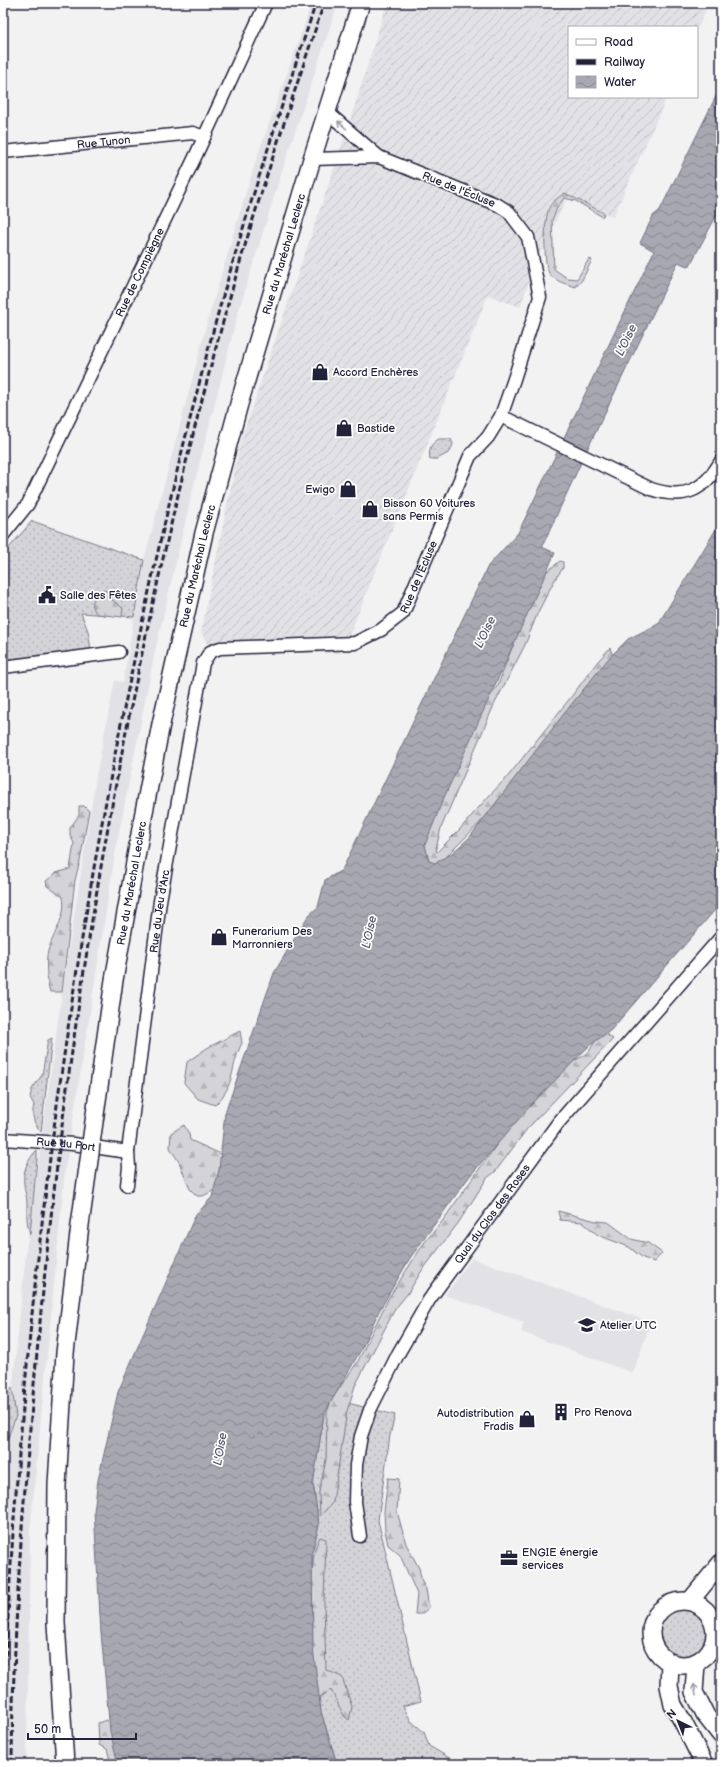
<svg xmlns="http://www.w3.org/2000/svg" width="724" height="1767" font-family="'Balsamiq Sans',sans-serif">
<defs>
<pattern id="industrial-furrows" width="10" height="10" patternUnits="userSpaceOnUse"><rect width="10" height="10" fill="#e2e2e6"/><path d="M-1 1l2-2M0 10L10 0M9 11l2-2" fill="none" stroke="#c2c2c6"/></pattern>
<pattern id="grass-dots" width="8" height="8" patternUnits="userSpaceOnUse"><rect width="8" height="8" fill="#d3d3d8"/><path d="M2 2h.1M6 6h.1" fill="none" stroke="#b5b5ba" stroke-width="1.8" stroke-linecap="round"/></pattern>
<pattern id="forest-firs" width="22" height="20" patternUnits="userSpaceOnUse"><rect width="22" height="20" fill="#d3d3d8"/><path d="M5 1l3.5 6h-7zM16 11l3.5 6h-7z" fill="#b5b5ba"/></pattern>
<pattern id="water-waves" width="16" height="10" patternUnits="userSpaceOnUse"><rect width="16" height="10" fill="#a8a8b2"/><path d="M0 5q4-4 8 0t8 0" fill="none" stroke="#888892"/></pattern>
</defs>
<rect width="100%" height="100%" fill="#f2f2f3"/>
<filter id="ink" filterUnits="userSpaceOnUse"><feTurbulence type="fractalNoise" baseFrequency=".025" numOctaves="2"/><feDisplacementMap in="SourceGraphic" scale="8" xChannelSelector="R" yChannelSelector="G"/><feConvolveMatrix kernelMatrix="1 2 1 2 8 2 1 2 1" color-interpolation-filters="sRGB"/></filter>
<g filter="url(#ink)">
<path fill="#e2e2e6" d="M312 3H338L282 171 238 313 193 489 154 656 116 848 65 1170 30 1532 27 1764H3V1491L5 1467 26 1251 62 992 97 771 115 680 123 682 144 560 210 312 255 163Z
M472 1258 651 1322 633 1373 521 1332 524 1322 445 1295Z"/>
<path fill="url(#industrial-furrows)" d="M387 3H709L697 30V27H569V97H667L613 217 569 194 538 257 520 307 488 295 342 653H213L201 632 240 443 348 127Z"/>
<path fill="url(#grass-dots)" stroke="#7a7a8a" d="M439 439H451L453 444 450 452 437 459H430C428 450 431 443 439 439Z
M32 521 144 560 134 617 81 613 88 631 91 650 100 652 3 660V555Z
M52 1038 41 1132C34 1125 31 1115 34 1105L30 1097 32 1089 42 1075 48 1040Z
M37 1150V1159L30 1234C26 1221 27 1215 27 1203 27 1196 24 1190 24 1184 22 1172 28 1159 37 1150Z
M12 1388 16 1416 3 1451V1389Z
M332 1399 395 1415 390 1435 378 1520 421 1701 403 1706 411 1721 424 1732 429 1746 458 1763V1764H337L321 1712 313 1648 312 1552 319 1525 313 1484 324 1414Z
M3 1488 6 1494 3 1530Z
M660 1633a24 24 0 1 1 48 0a24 24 0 1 1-48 0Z"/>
<path fill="url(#forest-firs)" stroke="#7a7a8a" d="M565 193 604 213 603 216H601L576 201 564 198 557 208 552 220 554 269 567 278 577 279 589 259 592 260 582 280 576 287C567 284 555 282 549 273 543 262 544 219 549 208 552 201 559 197 565 193Z
M560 561 563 562V568L554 581 538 612 525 645 494 705 456 793 441 828 436 848 437 852 460 829 487 798 509 775 571 697 598 661 610 648 614 658 510 792 446 857 438 863 430 865 423 842 484 705 498 685 516 637 544 574Z
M103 590C109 591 111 594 112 600L123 608 122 617 97 614C88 603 94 597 103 590Z
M79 806H84L89 811 80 861 75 880 62 992H50C47 982 45 961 48 951 53 933 67 917 63 897L47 886 46 881 56 873 70 869 74 843 70 835V828L79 815Z
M240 1031 242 1043C230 1066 236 1085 215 1105L198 1099 184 1083 187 1062 207 1048Z
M604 1032 613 1039 527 1129 495 1172 487 1178 459 1222 421 1272 408 1293 395 1309 355 1386 347 1411 333 1502 320 1516 319 1492 326 1460 327 1412 332 1399 358 1361 388 1299 424 1243 441 1223 510 1126 571 1063 588 1053 598 1037Z
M184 1125 189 1134 190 1140 227 1157 215 1190 203 1196H197L190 1189 179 1162 170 1148 171 1133Z
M558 1211 596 1221 608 1222 631 1239 648 1243 662 1253 654 1262 643 1258 629 1247 598 1235 582 1222 560 1220Z
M388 1478 399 1479 397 1511 406 1544 419 1568 422 1582 426 1589 429 1608 421 1614H415L417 1594 400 1555 388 1545 385 1531 384 1511Z
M320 1537 326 1539 324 1602 326 1670 342 1677 352 1707 349 1720 344 1716 331 1690 318 1698C312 1656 307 1615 312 1572 313 1560 314 1548 320 1537Z
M106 1720 114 1727 123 1764H111L107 1749 99 1745 98 1723Z"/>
<path fill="url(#water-waves)" stroke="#727282" d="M721 86V207L689 267 678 262 586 452 542 547 555 553 442 802 425 845 429 861 435 863 451 854 469 838 566 711 608 659 628 639 658 624 721 521V903L611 1030 589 1046 530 1106 469 1177 410 1258 379 1311 362 1348 324 1414 313 1484 319 1525 312 1552 313 1648 321 1712 337 1764H118L110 1731 101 1633 94 1511 98 1480 118 1392 195 1216 212 1197 219 1170 225 1113 274 973 308 916 318 907 325 880 342 870 488 566 518 533 654 251 640 243 653 216 660 210Z"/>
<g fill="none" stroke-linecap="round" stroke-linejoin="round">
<g stroke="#22223b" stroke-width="15">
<g id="minor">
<path d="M327 112 379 157"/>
<path id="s1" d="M3 152 193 133 204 137"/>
<path d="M501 416 651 489C684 500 704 491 721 461"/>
<path id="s2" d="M3 535 28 504 196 155 266 3"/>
<path d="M3 667 119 652"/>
<path id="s3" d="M3 1139 73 1144 128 1152"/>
<path id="s4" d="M127 1185 129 1167 128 1152 160 901 203 663 210 652 220 648 355 643 381 630 403 613 470 456 488 437 501 416 514 379 540 297 528 237 509 212 498 205 379 157 312 159"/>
<path id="s5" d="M360 1536 355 1502 356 1465 361 1436 370 1410 398 1354 429 1300 558 1123 721 937"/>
</g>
</g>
<g stroke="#22223b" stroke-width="20">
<g id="secondary">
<path id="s6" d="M91 1143 114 980 144 812 161 724 204 533 239 404 312 159 361 3"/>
<circle cx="683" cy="1633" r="32"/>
<path d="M690 1601 721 1563"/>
<path d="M670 1662 669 1686 673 1705 682 1720 704 1764"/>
<path d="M696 1663 694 1692 706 1716 721 1735"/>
<path d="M65 1764 56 1623 57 1485 65 1353 80 1225 90 1153"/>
</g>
</g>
<use href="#minor" stroke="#fff" stroke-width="12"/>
<use href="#secondary" stroke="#fff" stroke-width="17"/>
<path stroke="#22223b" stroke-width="3" stroke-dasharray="6 3" stroke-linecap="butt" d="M3 1764C5 1614 17 1463 32 1314 65 994 122 676 204 365 236 243 276 123 316 3
M12 1764C13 1620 25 1475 39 1332 73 973 138 615 238 269 264 180 295 91 324 3"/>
<g stroke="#22223b" stroke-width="20" stroke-linecap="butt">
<path id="secondary-bridge" d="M90 1153 91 1143"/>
</g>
<use href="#secondary-bridge" stroke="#fff" stroke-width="17"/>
</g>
<defs><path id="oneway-shaft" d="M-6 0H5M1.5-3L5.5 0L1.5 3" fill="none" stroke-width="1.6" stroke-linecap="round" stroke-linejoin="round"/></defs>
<g stroke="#9c9ca7">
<use href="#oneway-shaft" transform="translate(342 125) rotate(-139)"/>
<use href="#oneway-shaft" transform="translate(695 1690) rotate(-100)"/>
</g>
</g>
<defs>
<g id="shop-bare" transform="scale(1.38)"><path d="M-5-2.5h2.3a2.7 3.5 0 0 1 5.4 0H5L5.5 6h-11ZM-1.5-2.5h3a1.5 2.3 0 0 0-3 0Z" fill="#22223b" stroke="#fff" stroke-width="2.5" paint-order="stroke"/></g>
<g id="civic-bare" transform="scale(1.38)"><path d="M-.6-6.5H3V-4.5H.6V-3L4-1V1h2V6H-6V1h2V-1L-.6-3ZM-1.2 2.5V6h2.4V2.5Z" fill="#22223b" stroke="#fff" stroke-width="2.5" paint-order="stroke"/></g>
<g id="university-bare" transform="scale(1.38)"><path d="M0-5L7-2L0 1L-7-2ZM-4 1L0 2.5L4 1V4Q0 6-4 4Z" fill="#22223b" stroke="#fff" stroke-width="2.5" paint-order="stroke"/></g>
<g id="building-bare" transform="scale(1.38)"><path d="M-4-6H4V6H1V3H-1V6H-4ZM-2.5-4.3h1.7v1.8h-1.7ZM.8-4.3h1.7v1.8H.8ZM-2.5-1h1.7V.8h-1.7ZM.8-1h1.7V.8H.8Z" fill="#22223b" stroke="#fff" stroke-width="2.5" paint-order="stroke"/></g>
<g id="office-bare" transform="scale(1.38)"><path d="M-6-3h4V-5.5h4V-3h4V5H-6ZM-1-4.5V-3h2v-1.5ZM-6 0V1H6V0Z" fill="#22223b" stroke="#fff" stroke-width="2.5" paint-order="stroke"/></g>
</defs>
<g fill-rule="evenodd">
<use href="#shop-bare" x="320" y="372"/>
<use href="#shop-bare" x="344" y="428"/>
<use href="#shop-bare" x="348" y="489"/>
<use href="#shop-bare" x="370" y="509"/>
<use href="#civic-bare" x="47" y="595"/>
<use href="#shop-bare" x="219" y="937"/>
<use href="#university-bare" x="587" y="1325"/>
<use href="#building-bare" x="561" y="1412"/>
<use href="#shop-bare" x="527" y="1419"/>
<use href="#office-bare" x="509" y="1558"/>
</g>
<g text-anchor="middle" stroke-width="3.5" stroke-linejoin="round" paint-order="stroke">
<g font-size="11" fill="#22223b" stroke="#fff">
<text dy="4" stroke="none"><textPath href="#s1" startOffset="101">Rue Tunon</textPath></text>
<text transform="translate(459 189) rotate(22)" y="4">Rue de l'Écluse</text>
<text dy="4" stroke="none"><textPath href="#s6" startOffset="911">Rue du Maréchal Leclerc</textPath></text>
<text dy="4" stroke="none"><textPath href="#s2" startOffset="297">Rue de Compiègne</textPath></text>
<text dy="4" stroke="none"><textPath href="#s6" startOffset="587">Rue du Maréchal Leclerc</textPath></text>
<text dy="4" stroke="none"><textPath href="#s4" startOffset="783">Rue de l'Écluse</textPath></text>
<text dy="4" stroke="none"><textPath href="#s6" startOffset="263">Rue du Maréchal Leclerc</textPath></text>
<text dy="4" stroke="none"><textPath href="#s4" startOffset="276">Rue du Jeu d'Arc</textPath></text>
<text dy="4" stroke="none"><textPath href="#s3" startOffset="63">Rue du Port</textPath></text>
<text dy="4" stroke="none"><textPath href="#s5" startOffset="360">Quai du Clos des Roses</textPath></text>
</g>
<g font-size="11" fill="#22223b" stroke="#fff" text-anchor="start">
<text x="333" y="376">Accord Enchères</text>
<text x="357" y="432">Bastide</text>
<text x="335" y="493" text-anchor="end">Ewigo</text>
<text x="383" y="507">Bisson 60 Voitures<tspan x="383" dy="13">sans Permis</tspan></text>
<text x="60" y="599">Salle des Fêtes</text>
<text x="232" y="935">Funerarium Des<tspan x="232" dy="13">Marronniers</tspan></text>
<text x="600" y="1329">Atelier UTC</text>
<text x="574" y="1416">Pro Renova</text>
<text x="514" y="1417" text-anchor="end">Autodistribution<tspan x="514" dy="13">Fradis</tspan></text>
<text x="522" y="1556">ENGIE énergie<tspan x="522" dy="13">services</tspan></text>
</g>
<g font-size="12" font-style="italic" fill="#58586b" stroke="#fff">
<text transform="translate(626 340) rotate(-64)" y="4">L'Oise</text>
<text transform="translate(485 632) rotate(-64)" y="4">L'Oise</text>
<text transform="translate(369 932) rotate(-78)" y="4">L'Oise</text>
<text transform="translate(220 1449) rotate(-80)" y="4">L'Oise</text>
</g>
</g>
<rect width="724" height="1767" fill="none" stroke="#fff" stroke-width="16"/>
<rect x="8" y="8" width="708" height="1751" fill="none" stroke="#22223b" stroke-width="1.5" filter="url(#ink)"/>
<rect x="568" y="26" width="130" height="72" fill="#ffffff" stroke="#a7a7b1"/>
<rect x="576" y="39" width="20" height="6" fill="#ffffff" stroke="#a7a7b1"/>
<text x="604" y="46" font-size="12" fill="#22223b">Road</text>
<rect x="576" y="59" width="20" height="6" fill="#22223b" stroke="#a7a7b1"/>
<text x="604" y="66" font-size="12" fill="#22223b">Railway</text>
<rect x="576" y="76" width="20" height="12" fill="url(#water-waves)" stroke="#a7a7b1"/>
<text x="604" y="86" font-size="12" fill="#22223b">Water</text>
<g transform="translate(678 1721) rotate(317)" stroke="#ffffff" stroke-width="3" paint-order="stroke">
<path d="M0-3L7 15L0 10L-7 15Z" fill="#22223b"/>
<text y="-6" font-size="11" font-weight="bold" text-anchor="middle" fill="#22223b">N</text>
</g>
<path d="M28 1733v6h108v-6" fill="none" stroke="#22223b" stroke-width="2"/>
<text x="34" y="1733" font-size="12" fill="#22223b" stroke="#ffffff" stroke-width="3" paint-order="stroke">50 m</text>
</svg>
